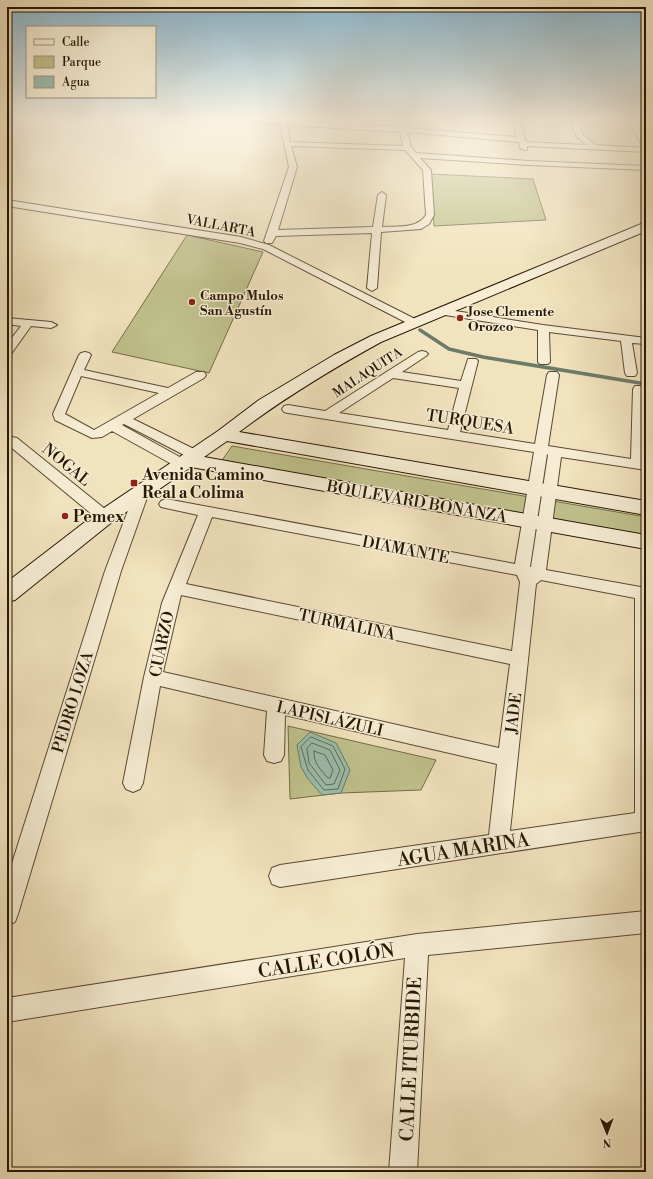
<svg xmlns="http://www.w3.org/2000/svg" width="653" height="1179" font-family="'Libre Bodoni',serif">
<rect width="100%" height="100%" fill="#f1e3bd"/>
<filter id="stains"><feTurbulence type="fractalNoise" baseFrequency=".005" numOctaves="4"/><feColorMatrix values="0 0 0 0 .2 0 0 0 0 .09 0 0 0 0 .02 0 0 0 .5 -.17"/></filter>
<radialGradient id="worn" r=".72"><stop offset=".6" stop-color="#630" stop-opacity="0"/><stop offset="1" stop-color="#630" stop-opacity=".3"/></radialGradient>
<path fill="#c0c28d" stroke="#736c48" d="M431 174 533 179 546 220 434 226Z
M187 235 263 252 209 373 112 352Z
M232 446 646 517V538L220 463Z
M288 726 436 760 421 790 341 793 290 799Z"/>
<path fill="#9bbead" stroke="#6c7b69" d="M310 732 336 743 350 770 341 793 322 795 308 779 301 767 297 745Z"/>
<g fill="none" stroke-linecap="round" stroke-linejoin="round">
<path stroke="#606a58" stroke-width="1" d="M311 737 333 746 345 769 338 789 324 790 308 770 301 747Z
M312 743 330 750 340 770 334 784 326 785 309 763 307 749Z
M314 751 325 755 333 770 330 778H328C321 770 313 763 314 751Z"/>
<path stroke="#6c7b69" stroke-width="3.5" d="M420 330 449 349 483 357 646 384"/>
<g stroke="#594a32" stroke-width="2">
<path id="street" d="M207 118 280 120 282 118H288L287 120 399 127 396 118H403L406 128 517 137 513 122 483 120 479 118H519L526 142 586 145 576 136 570 118H577L583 135 596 145 646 148V152L527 146V150H524L520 148 519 142 407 132 411 147 416 153 529 161 646 166V170L529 165 420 158 431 170 434 215 429 224 421 229 381 232 377 288 372 291 367 288 372 233 276 236 272 243H266L264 241 289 167 280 124 211 120ZM287 125 400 132 403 146 290 142ZM291 146 405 150 423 170 426 215C417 229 397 226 382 227L386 195 382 192 378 195 373 227 278 230 297 167Z
M626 118H634L646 139V147L642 145Z
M7 200 241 237 269 245 419 321 420 323 415 326 411 325 263 249 240 243 7 206Z
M443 309 543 325 646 338V344L632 343 637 373 635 376H627L625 373 621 341 549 332 550 362 548 364H540L538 362V330L439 314 438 312Z
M7 318 51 322 57 325 51 328 31 326 11 354 7 355V344L21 326 7 324Z
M422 351 426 352 428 354 426 356 402 372 461 381 468 359H476L478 361 460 432 535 444 547 375 549 372H557L559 375 548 446 631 459 633 389 635 386H643L645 389 646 470 561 457 546 570 646 588V831L280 887 272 884 269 876 272 868 280 865 489 835 497 764 285 715 284 755 281 761 274 763 267 761 264 755 267 711 160 686 143 783 140 789 133 792 126 789 123 783 144 677 162 603 198 515 161 507 159 504 161 501 166 499 515 564 534 452 288 413 284 412 282 409 284 406 288 405 325 411 418 352ZM393 378 459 388 448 430 339 413ZM547 454 548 455 531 567H530ZM212 517 517 575 520 582 512 651 186 584ZM541 580 635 598V813L510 831 536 584ZM181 595 510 664 499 748 163 672Z
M85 352 89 353 91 355 84 370 168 388 196 372H204L206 375 204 378 133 419 200 452 202 455 200 458 195 459 190 458 124 424 122 425 187 461 189 464 187 467 182 468 177 467 112 431 102 437 92 438 55 420 53 414 79 355 81 353ZM81 376 159 393 94 430 65 414Z
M7 436 17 438 110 513 112 517 110 521 105 522 100 521 7 444Z
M142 487 147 489 149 492 121 571 18 914 15 922 7 925V879L105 571 135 492 137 489Z
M646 911V933L428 955 417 1172H389L405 958 7 1022V998L417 934Z"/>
</g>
<g stroke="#261704" stroke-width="2">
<path id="secondary" d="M646 222V231L381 342C332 369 284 398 239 432L646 501V515L227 441 204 457 646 535V549L191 467 112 522 15 600 7 602V582L98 512 218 431 259 400 334 355 371 336Z"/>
</g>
<use href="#street" fill="#f6edd4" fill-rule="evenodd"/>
<use href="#secondary" fill="#f6edd4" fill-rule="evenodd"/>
</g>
<linearGradient id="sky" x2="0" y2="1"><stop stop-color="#89b8d0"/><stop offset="0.42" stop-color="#f9f2e1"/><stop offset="1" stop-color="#f9f2e1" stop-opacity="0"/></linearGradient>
<rect width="653" height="283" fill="url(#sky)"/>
<g fill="#8f2418" stroke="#f6edd4" stroke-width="1.5">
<circle cx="192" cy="302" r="4"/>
<circle cx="460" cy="318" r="4"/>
<rect x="130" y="479" width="8" height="8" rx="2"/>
<circle cx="65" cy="516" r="4"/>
</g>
<g text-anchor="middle" stroke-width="3" stroke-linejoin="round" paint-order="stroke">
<g font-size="13" fill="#261704" stroke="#f6edd4">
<text transform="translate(221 225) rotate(11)" y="5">VALLARTA</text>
<text transform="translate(367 372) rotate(-33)" y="5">MALAQUITA</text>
</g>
<g font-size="13" font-weight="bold" fill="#261704" stroke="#f6edd4" text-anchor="start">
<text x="200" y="300">Campo Mulos<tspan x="200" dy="15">San Agustín</tspan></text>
<text x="468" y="316">Jose Clemente<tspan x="468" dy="15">Orozco</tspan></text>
</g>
<g font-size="16" fill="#261704" stroke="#f6edd4">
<text transform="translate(470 421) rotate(9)" y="6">TURQUESA</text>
<text transform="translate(67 464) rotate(39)" y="6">NOGAL</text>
<text transform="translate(417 501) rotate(10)" y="6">BOULEVARD BONANZA</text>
<text transform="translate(406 549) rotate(11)" y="6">DIAMANTE</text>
<text transform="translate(347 624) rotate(12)" y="6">TURMALINA</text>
<text transform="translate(161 644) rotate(-78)" y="6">CUARZO</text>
<text transform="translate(72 702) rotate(-73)" y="6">PEDRO LOZA</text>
<text transform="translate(513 713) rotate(-83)" y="6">JADE</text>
<text transform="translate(330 718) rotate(13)" y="6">LAPISLÁZULI</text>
</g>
<g font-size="16" font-weight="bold" fill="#261704" stroke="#f6edd4" text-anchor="start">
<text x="142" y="480">Avenida Camino<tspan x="142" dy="18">Real a Colima</tspan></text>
<text x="73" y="522">Pemex</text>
</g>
<g font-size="19" fill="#261704" stroke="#f6edd4">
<text transform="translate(463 849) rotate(-9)" y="7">AGUA MARINA</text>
<text transform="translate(326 960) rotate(-9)" y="7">CALLE COLÓN</text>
<text transform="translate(410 1059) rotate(-87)" y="7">CALLE ITURBIDE</text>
</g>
</g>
<rect width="653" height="1179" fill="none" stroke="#f1e3bd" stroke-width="24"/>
<rect x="8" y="8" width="637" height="1163" fill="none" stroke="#261704" stroke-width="2"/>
<rect x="12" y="12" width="629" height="1155" fill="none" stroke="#261704"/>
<rect x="26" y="26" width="130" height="72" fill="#f6edd4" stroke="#a39781"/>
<rect x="34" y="39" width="20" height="6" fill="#f6edd4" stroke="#a39781"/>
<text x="62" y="46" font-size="12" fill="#261704">Calle</text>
<rect x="34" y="56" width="20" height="12" fill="#c0c28d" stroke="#a39781"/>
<text x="62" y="66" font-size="12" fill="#261704">Parque</text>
<rect x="34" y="76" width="20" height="12" fill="#9bbead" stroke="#a39781"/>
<text x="62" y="86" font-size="12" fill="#261704">Agua</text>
<g transform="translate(607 1133) rotate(179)" stroke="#f6edd4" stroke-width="3" paint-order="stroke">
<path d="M0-3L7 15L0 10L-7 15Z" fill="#261704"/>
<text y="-6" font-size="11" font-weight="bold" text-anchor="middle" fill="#261704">N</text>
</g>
<rect width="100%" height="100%" filter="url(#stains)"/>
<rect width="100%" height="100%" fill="url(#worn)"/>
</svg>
